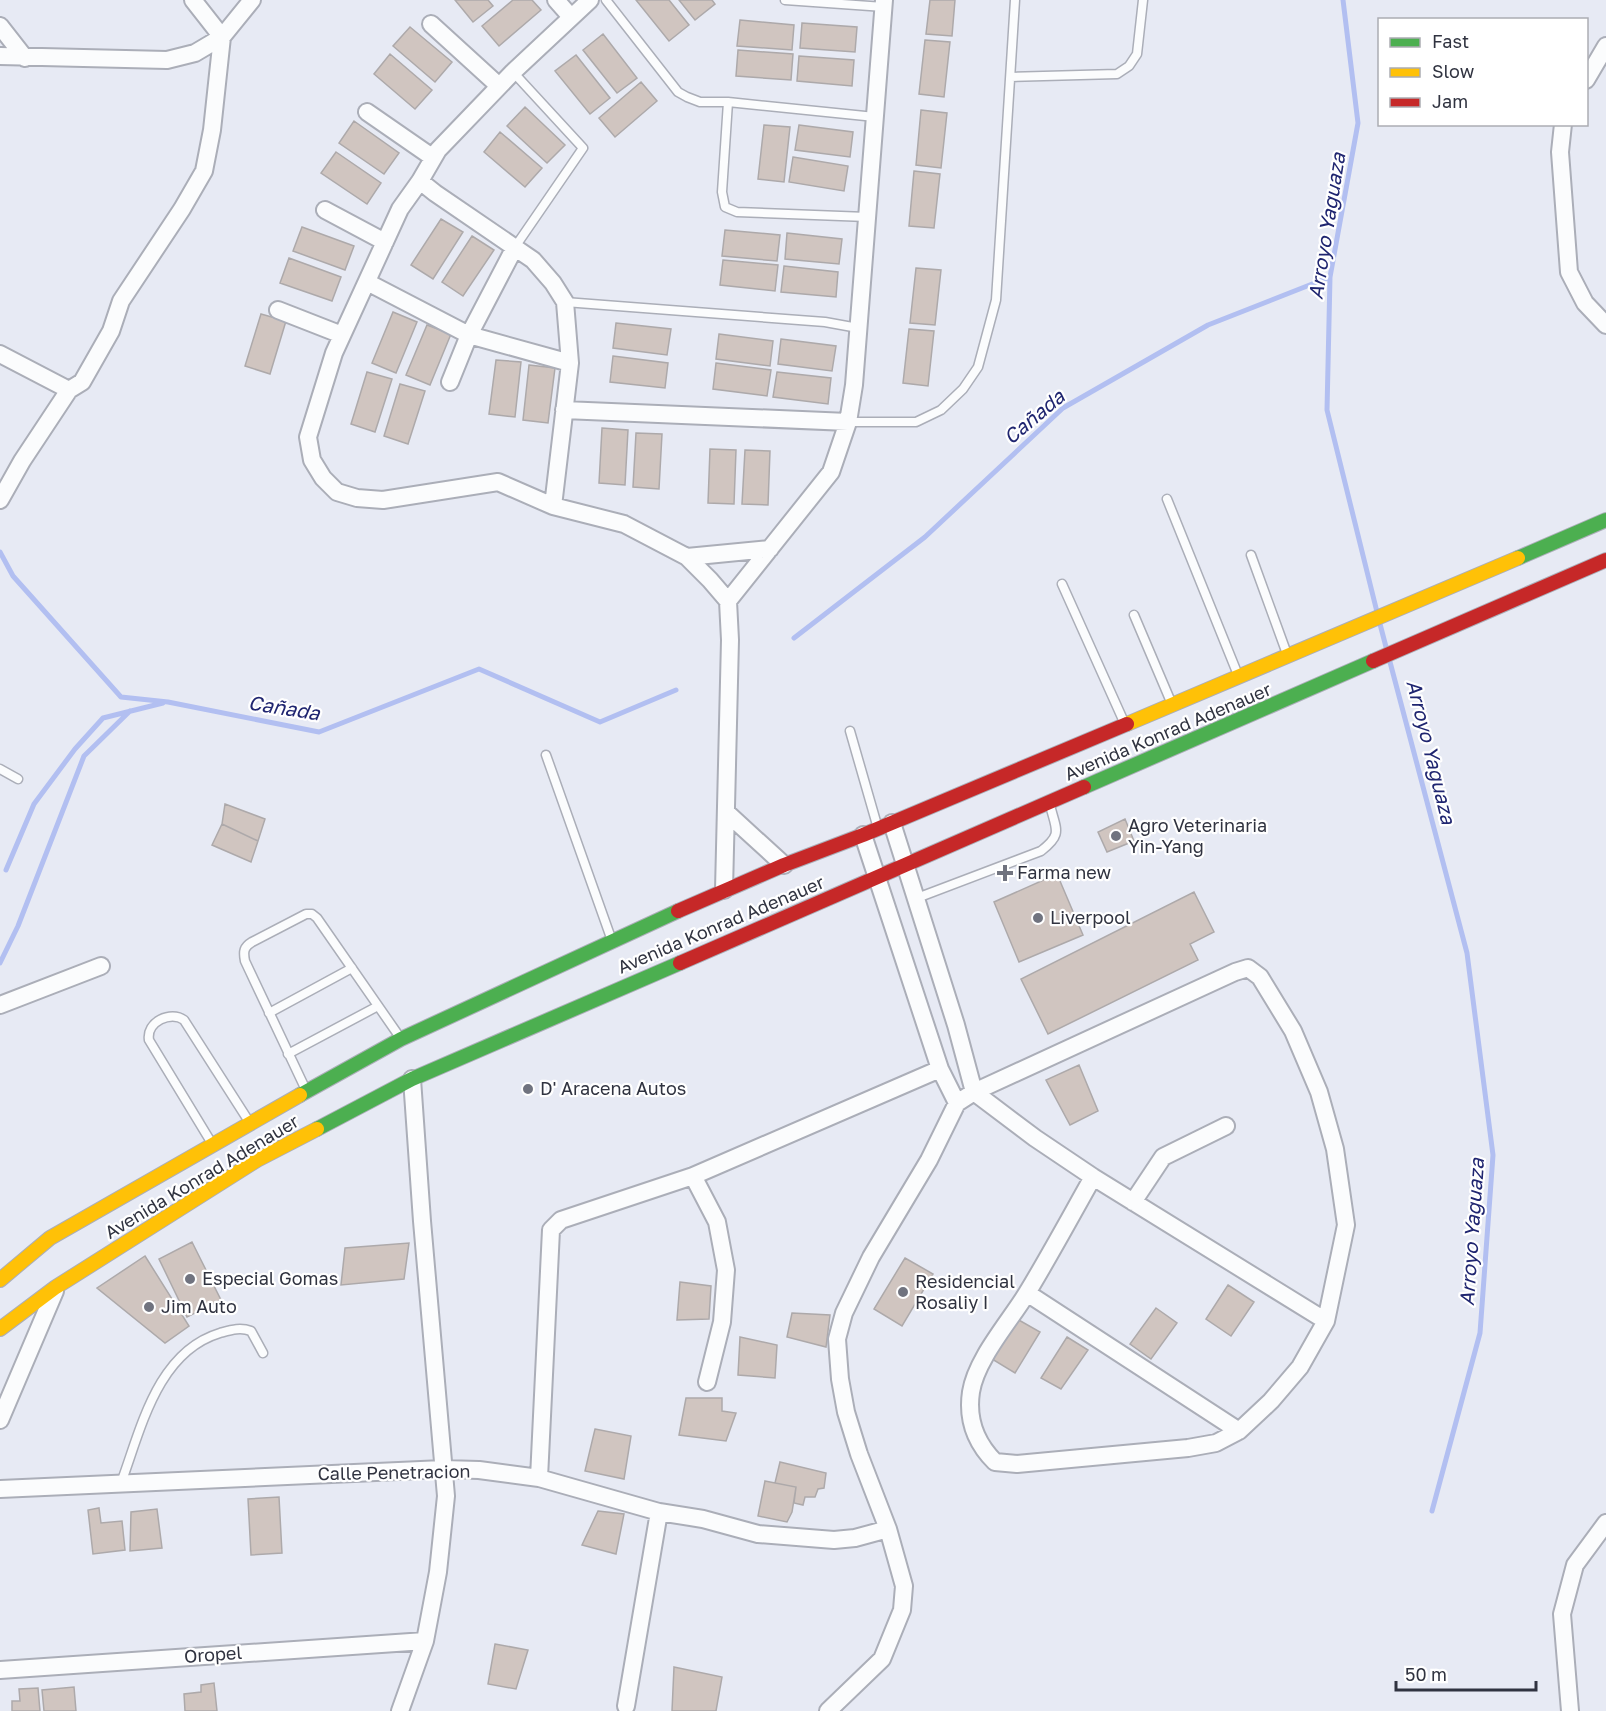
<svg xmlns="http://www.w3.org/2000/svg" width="1606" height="1711" font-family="'Golos Text',sans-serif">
<rect width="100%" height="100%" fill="#e7eaf4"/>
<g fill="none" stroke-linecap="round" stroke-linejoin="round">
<path stroke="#b2bff1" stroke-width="5" d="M1343 0 1358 123 1330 277 1327 410 1377 612
M0 552 13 576 121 697 168 702 319 732 479 669 600 722 676 690
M1380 624 1386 647
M794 638 925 537 1063 408 1208 325 1330 277
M1390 662 1467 953 1493 1155 1480 1333 1432 1511
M6 870 34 804 75 749 103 718 163 703
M0 963 18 926 84 756 130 711"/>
</g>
<path fill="#d0c5c0" stroke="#ada9aa" stroke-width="1.5" d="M455 0H488L493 6 473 22Z
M513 0H532L541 10 499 46 482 26Z
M636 0H669L689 25 669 41Z
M679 0H712L715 4 695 20Z
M930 0H955L952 36 926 34Z
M740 20 794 25 792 50 737 46Z
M802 23 857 27 855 52 800 48Z
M410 27 452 62 435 82 393 46Z
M603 34 637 78 617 93 583 50Z
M925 40 950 42 944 97 919 94Z
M738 50 793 54 791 80 736 76Z
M390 54 432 90 415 109 374 74Z
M576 55 610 98 590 114 555 71Z
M799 56 854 60 852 86 797 81Z
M641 82 657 101 615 137 599 118Z
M525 107 565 145 547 163 507 126Z
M921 110 947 113 941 168 916 165Z
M354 121 399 153 384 174 339 143Z
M764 125 790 127 784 182 758 179Z
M799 125 853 132 850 157 795 150Z
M500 132 542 168 525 187 484 152Z
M336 152 381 183 367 204 321 173Z
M793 157 848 166 844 191 789 182Z
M914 171 940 174 934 228 909 226Z
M441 219 463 232 433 279 411 265Z
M302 227 354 246 345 270 293 251Z
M725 230 780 235 777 261 722 256Z
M787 233 842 239 839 264 785 259Z
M472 236 494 250 463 296 442 282Z
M289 258 341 277 332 301 280 283Z
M723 260 778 265 775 291 720 285Z
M784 266 838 272 836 297 781 292Z
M916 268 941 270 935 325 910 323Z
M393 312 417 322 396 373 372 363Z
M261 314 286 321 270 374 245 366Z
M616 323 671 329 667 355 613 348Z
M427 325 451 334 430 385 406 375Z
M909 329 934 331 928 386 903 383Z
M719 334 773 341 770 366 716 359Z
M781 339 836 346 832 371 778 364Z
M613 356 668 363 665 388 610 382Z
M496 360 521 362 515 417 489 414Z
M716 363 771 370 767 396 713 389Z
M529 365 555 368 548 423 523 420Z
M367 372 392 379 375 432 351 424Z
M777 372 831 378 828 404 773 397Z
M400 384 425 391 408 444 384 436Z
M602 428 628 430 625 485 599 483Z
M636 433 662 434 659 489 633 487Z
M710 449 736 450 734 504 708 503Z
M745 450 770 451 768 505 742 504Z
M225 804 265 819 258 841 222 824Z
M1125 819 1134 841 1107 852 1098 832Z
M222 824 258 841 251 862 212 845Z
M1057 874 1083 935 1019 962 994 902Z
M1194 892 1214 932 1190 944 1198 960 1048 1034 1021 979Z
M1079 1065 1098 1111 1070 1125 1046 1080Z
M192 1242 221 1300 187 1317 159 1259Z
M409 1243 404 1279 341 1285 345 1248Z
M145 1256 189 1326 165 1343 97 1288Z
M905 1258 933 1274 902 1326 874 1309Z
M680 1282 711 1286 709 1319 677 1320Z
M1228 1285 1254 1302 1231 1336 1206 1319Z
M1156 1308 1177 1323 1151 1359 1130 1344Z
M792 1313 830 1315 826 1347 787 1337Z
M1017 1319 1040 1332 1015 1373 992 1359Z
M740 1337 777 1345 775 1378 738 1375Z
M1067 1337 1088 1350 1061 1389 1041 1378Z
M686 1398H722V1411L736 1413 726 1441 679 1435Z
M595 1429 631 1436 624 1479 585 1471Z
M780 1462 826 1473 824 1488 818 1489 815 1497H805L803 1505 794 1503 796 1487 775 1483Z
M765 1481 796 1487 792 1512 787 1522 758 1516Z
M279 1497 282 1553 251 1555 248 1499Z
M99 1508 101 1523 122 1521 125 1550 93 1554 88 1510Z
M157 1509 162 1548 130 1551 131 1512Z
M598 1511 624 1514 616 1554 582 1545Z
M495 1644 528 1650 516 1689 488 1684Z
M674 1667 722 1677 716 1711H672Z
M214 1683 217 1711H185L184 1694 201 1692V1685Z
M74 1687 76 1711H44L42 1690Z
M38 1688 40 1711H12V1701H20L19 1689Z"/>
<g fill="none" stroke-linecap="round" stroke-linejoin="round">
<g stroke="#abaeb8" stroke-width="11">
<path id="lane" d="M606 0 678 92 687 97 700 102H728L875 117
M785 0 884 7
M513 72 583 148 515 247
M1011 77 1117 74 1129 66 1137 54 1143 0
M728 102 722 192 725 207 737 212 867 217
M565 302 825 322 858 328
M848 422H916L941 410 963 389 978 367 996 300 1015 0
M1167 499 1238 675
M1251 555 1287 654
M1062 584 1124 722
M1134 615 1171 702
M850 731 877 825
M546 755 611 938
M0 769 18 779
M917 898 1041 851C1063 834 1056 830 1050 805
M269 1013 352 968
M288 1054 378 1006
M305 1088 245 961C243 951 244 947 252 942L306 914H312L317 918 399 1036
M211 1142 149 1040C146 1022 171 1010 184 1020L248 1120
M121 1483C141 1429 157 1352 220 1333 231 1330 240 1327 251 1331L263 1353"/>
</g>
<g stroke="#abaeb8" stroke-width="20">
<path id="street" d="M556 0 571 17
M590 0 513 72 438 150 420 181 400 209 334 353 308 437 312 460 323 478 337 492 357 498 383 500 498 482 553 506 624 524 687 557 710 580 728 601 730 640 724 890
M431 24 499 86
M0 26 25 58
M0 56 167 60 195 53 222 37 252 0
M1586 80 1606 46
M367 112 432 157
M1563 124 1560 152 1569 272 1585 303 1606 325
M420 181 435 193 533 260 553 283 565 302 570 363 553 506
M325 210 385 242
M367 282 469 335 570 363
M278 310 342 335
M0 354 69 390 82 382 111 331 121 301 182 209 204 171 212 130 222 37 193 0
M450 382 469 335 515 247
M564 410 848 422
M0 500 22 461 69 390
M687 557 770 549
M728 601 831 472 848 422 854 385 884 0
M726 812 784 865
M892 823 956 1025 974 1092 1035 1138 1093 1177 1326 1321
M863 835 940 1069 957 1103
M0 1005 101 966
M693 1176 717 1222 726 1270 722 1322 707 1382
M1133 1202 1163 1157 1226 1126
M1027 1293 1239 1431
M0 1420 55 1291
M539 1478 551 1230 561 1220 693 1176 940 1069
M0 1489 443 1469 479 1470 539 1478 659 1512 703 1519 758 1534 834 1540 855 1538 888 1529
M0 1670 425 1641
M626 1706 659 1512
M400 1711 425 1641 438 1572 446 1496 422 1221 412 1079
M828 1711 882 1659 902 1610 904 1586 888 1529 859 1454 846 1412 840 1379 837 1339 844 1313 871 1257 929 1160 957 1103 974 1092 1235 972 1248 968 1260 977 1293 1031 1319 1092 1335 1149 1346 1225 1326 1321 1300 1367 1271 1401 1239 1431 1216 1443 1188 1448 1017 1464 995 1462C976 1443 967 1419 971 1392 976 1359 1010 1321 1027 1293 1050 1255 1071 1216 1093 1177
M1570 1711 1562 1614 1575 1565 1606 1523"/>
</g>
<g stroke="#abaeb8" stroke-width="16">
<path id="fast" d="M1518 558 1606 520
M1084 787 1373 661
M300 1095 401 1039 678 911
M317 1129 412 1079 680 963"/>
</g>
<g stroke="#abaeb8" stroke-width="16">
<path id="slow" d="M1127 724 1518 558
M0 1280 50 1238 300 1095
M0 1329 56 1287 257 1160 317 1129"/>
</g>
<g stroke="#abaeb8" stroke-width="16">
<path id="jam" d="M1373 661 1606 560
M678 911 784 865 863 835 1127 724
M680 963 1084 787"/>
</g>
<use href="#lane" stroke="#fbfcfd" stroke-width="8"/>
<use href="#street" stroke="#fbfcfd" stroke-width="16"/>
<use href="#fast" stroke="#4caf50" stroke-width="14"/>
<use href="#slow" stroke="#ffc107" stroke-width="14"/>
<use href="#jam" stroke="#c62828" stroke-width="14"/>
</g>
<g fill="#70737f" stroke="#fff" stroke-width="2">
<circle cx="1116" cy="836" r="6"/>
<path d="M1002 864h6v6h6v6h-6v6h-6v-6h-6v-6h6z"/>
<circle cx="1038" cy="918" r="6"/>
<circle cx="528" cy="1089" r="6"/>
<circle cx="190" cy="1279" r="6"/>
<circle cx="903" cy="1292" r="6"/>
<circle cx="149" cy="1307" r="6"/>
</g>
<g text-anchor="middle" stroke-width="4.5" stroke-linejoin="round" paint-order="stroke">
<g font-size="18" fill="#303340" stroke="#fff">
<text transform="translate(1168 732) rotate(-23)" y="6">Avenida Konrad Adenauer</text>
<text transform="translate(721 925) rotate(-23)" y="6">Avenida Konrad Adenauer</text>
<text transform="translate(202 1177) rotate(-31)" y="6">Avenida Konrad Adenauer</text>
<text transform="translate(394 1473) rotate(-1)" y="6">Calle Penetracion</text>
<text transform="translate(213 1655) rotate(-4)" y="6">Oropel</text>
</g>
<g font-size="18" fill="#303340" stroke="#fff" text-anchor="start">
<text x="1128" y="832">Agro Veterinaria<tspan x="1128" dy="21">Yin-Yang</tspan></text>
<text x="1017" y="879">Farma new</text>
<text x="1050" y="924">Liverpool</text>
<text x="540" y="1095">D' Aracena Autos</text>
<text x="202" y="1285">Especial Gomas</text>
<text x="915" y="1288">Residencial<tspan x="915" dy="21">Rosaliy I</tspan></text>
<text x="161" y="1313">Jim Auto</text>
</g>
<g font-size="20" font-style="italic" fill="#1f2570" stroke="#fff">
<text transform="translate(1327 226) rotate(-81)" y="7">Arroyo Yaguaza</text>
<text transform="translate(1034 417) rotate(-40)" y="7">Cañada</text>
<text transform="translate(284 708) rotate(9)" y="7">Cañada</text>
<text transform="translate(1431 752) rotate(76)" y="7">Arroyo Yaguaza</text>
<text transform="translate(1472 1232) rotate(-86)" y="7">Arroyo Yaguaza</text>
</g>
</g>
<rect x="1378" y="18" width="210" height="108" fill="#ffffff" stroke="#acadb3" stroke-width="1.5"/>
<rect x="1390" y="38" width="30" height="9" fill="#4caf50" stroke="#acadb3" stroke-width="1.5"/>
<text x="1432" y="48" font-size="18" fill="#303340">Fast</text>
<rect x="1390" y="68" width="30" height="9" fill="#ffc107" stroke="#acadb3" stroke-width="1.5"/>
<text x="1432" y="78" font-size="18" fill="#303340">Slow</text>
<rect x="1390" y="98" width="30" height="9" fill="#c62828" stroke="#acadb3" stroke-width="1.5"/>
<text x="1432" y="108" font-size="18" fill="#303340">Jam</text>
<path d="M1396 1681v9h140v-9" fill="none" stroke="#303340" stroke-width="3"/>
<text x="1405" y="1681" font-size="18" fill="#303340" stroke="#ffffff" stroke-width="4.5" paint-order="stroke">50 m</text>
</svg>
